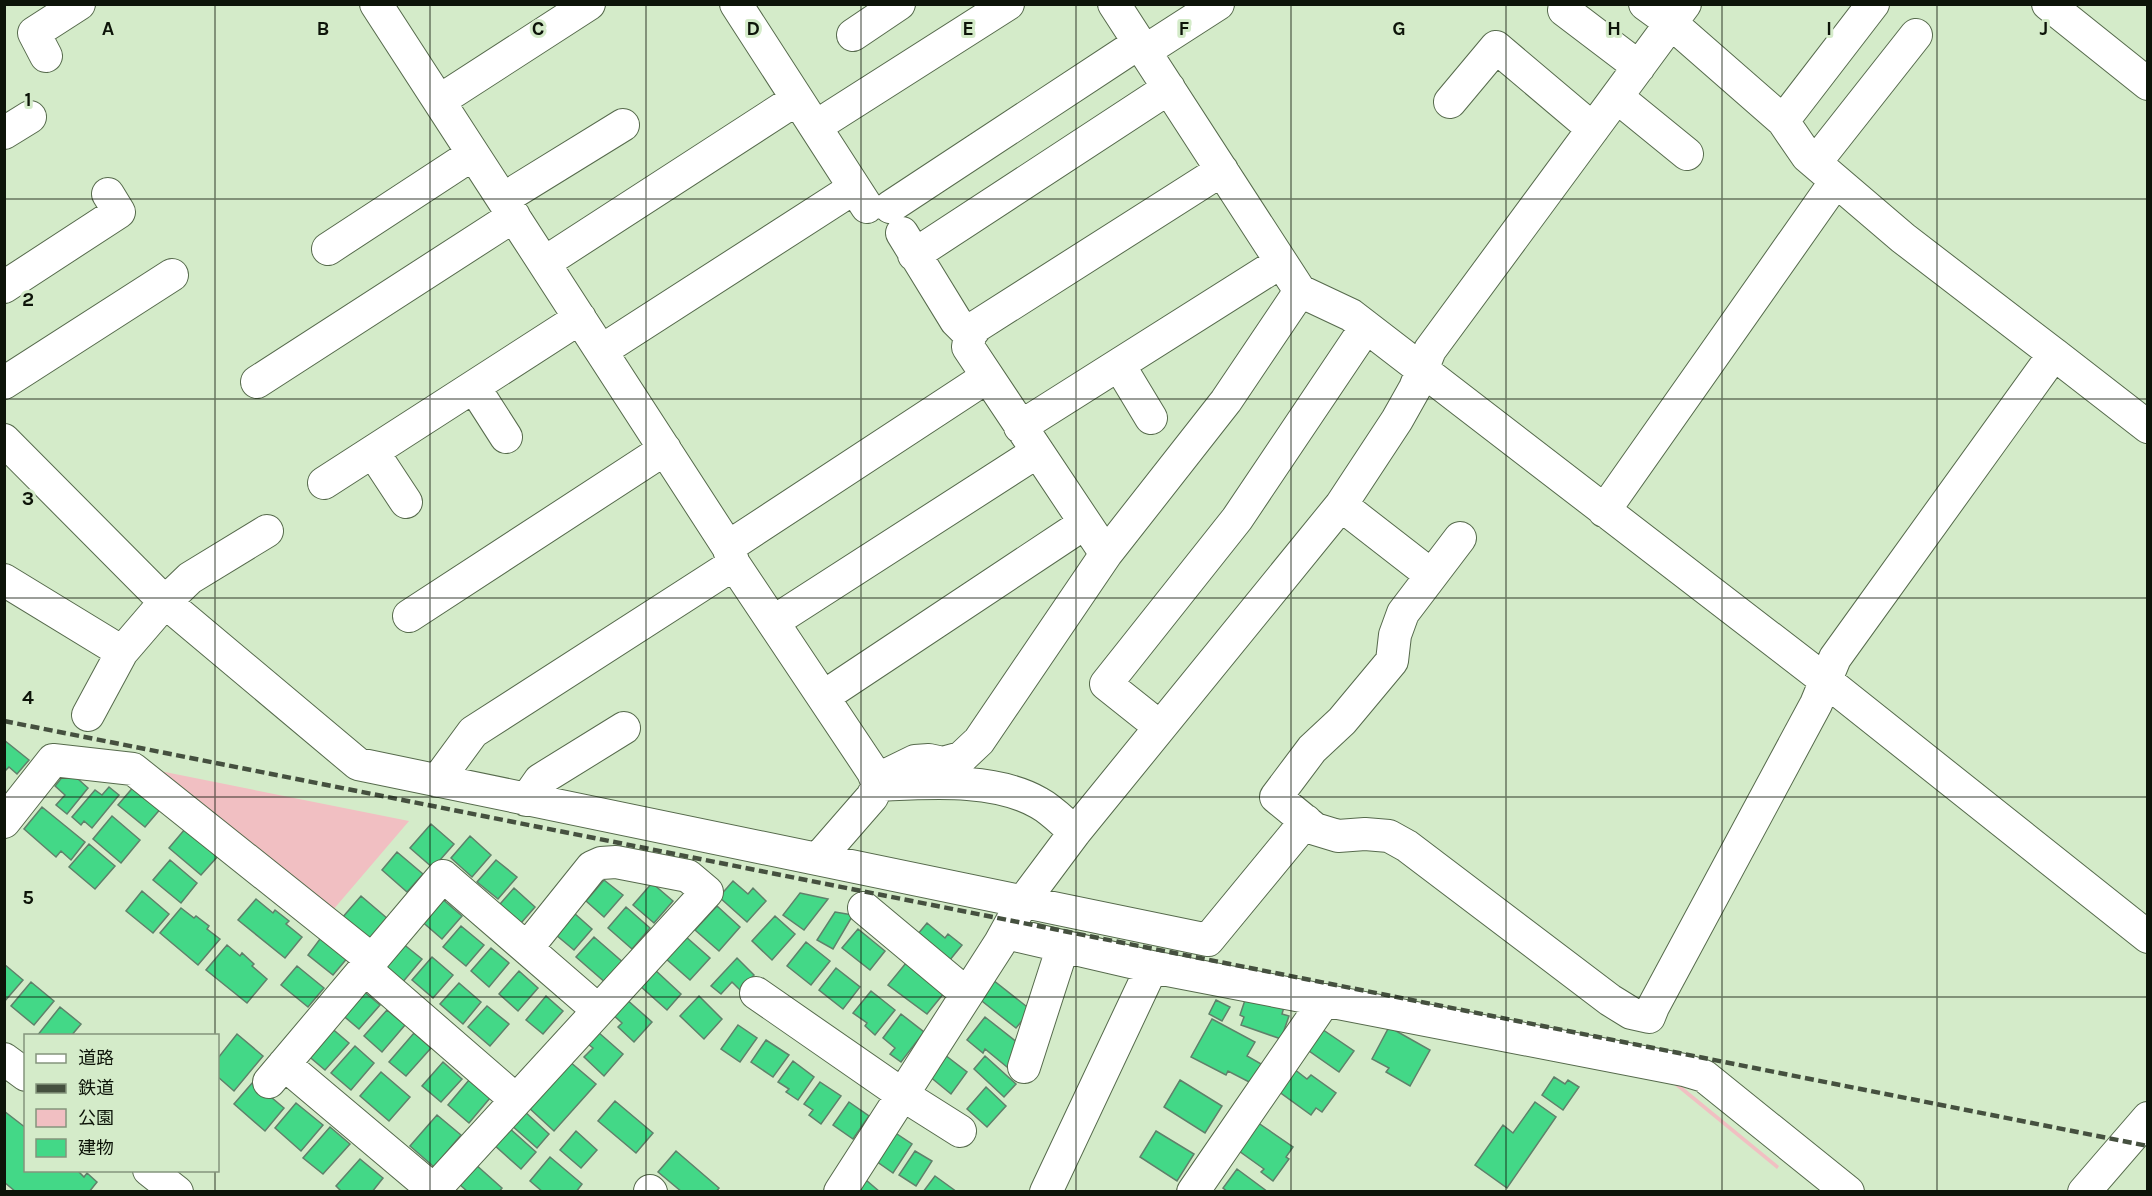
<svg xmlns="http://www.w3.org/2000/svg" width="2152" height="1196" font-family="Karla,'Noto Sans JP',sans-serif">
<rect width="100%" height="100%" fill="#d4ebc9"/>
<path fill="#f1bfc2" d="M140 767 409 821 327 917Z
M1667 1079H1673L1779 1166 1777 1169Z"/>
<path fill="#43d887" stroke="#5f816a" stroke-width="1.5" d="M4 740 29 760 17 774 9 767 4 772Z
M72 765 83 773 78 779 88 788 67 814 56 805 65 795 55 786Z
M135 785 162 807 145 827 118 805Z
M109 787 119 795 92 828 84 821 81 825 72 817 95 790 102 795Z
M42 807 85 842 71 860 61 851 56 857 24 829Z
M112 816 140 840 121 863 93 839Z
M431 824 454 844 433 868 410 848Z
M185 829 218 856 201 875 169 848Z
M470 836 491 855 472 877 451 858Z
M89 844 115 866 95 889 69 867Z
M397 852 423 874 407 892 382 870Z
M170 860 197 883 181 903 153 880Z
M496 860 517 877 498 899 477 882Z
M604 880 623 895 604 917 586 901Z
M733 881 748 894 753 888 766 901 747 922 719 897Z
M652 883 673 901 654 923 633 905Z
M514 888 535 907 515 930 494 911Z
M142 891 169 914 153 933 126 911Z
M800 893 828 899 804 930 783 915Z
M361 896 388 919 369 941 342 918Z
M439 896 462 916 442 939 419 919Z
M256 899 273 913 275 910 289 921 286 924 302 937 285 958 238 920Z
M717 906 740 927 719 951 695 930Z
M626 907 650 928 632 949 608 928Z
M181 908 194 918 196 916 209 926 207 929 220 939 198 965 160 933Z
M835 912 853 915 833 949 817 940Z
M574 913 592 929 574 950 556 935Z
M775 916 795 934 772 960 752 941Z
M927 923 945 938 948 934 962 945 945 966 913 940Z
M461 926 484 945 466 966 443 947Z
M858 929 885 951 870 970 842 948Z
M323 935 349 956 333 975 308 955Z
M685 936 710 958 690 980 665 958Z
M594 937 625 964 607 984 576 957Z
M806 942 830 961 811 985 787 966Z
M402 943 422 959 402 983 382 966Z
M227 945 240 956 242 953 254 964 252 966 267 979 247 1003 206 970Z
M491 948 509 963 489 987 471 971Z
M432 957 453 975 433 998 412 980Z
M737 958 754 975 740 990 732 982 721 994 711 986Z
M906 963 944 993 927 1014 888 985Z
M4 964 23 980 4 1002Z
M297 966 324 988 308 1007 281 985Z
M836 968 860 987 843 1009 819 990Z
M654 969 681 994 667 1010 639 985Z
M519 971 538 988 518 1011 499 994Z
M993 980 1031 1010 1016 1028 978 998Z
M31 982 54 1001 34 1025 11 1006Z
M459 983 481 1002 463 1024 440 1004Z
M361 989 380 1005 359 1029 340 1013Z
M871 991 895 1010 875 1035 865 1026 867 1023 853 1013Z
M1247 994 1284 1007 1282 1014 1289 1016 1281 1039 1241 1025 1244 1017 1240 1015Z
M546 996 563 1011 543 1034 526 1020Z
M699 996 722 1019 704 1039 680 1016Z
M625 998 652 1022 634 1042 618 1027 622 1023 611 1013Z
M1216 1000 1230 1007 1222 1021 1209 1014Z
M487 1006 509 1024 490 1046 468 1027Z
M60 1007 81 1024 71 1036H37Z
M387 1010 405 1025 382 1052 364 1036Z
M901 1014 924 1032 901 1062 890 1054 895 1048 883 1038Z
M985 1017 1023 1047 1007 1067 985 1049 983 1053 967 1040Z
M1212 1019 1255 1042 1247 1056 1263 1065 1253 1084 1228 1071 1226 1075 1191 1057Z
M738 1025 757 1038 740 1062 721 1049Z
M1316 1025 1354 1051 1339 1072 1302 1046Z
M329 1026 349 1043 325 1070 306 1054Z
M1389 1027 1430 1050 1410 1086 1386 1072 1389 1068 1372 1059Z
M598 1032 623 1054 604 1076 584 1057 593 1048 588 1044Z
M414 1033 431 1048 406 1076 389 1062Z
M237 1034 263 1056 234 1091 218 1077V1058Z
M766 1040 789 1055 773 1077 751 1062Z
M355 1046 374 1063 351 1090 331 1073Z
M945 1055 967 1072 951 1094 929 1076Z
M985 1056 1016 1084 1004 1097 974 1069Z
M569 1061 596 1084 554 1131 528 1107Z
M793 1061 814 1077 798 1100 786 1092 789 1089 778 1082Z
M443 1062 462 1079 441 1102 422 1086Z
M1294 1069 1307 1079 1311 1075 1336 1093 1322 1112 1316 1108 1311 1115 1278 1091Z
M381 1072 410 1097 389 1121 360 1096Z
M1554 1077 1565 1084 1568 1080 1579 1087 1563 1110 1542 1095Z
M469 1080 490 1098 469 1123 448 1105Z
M1180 1080 1222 1106 1205 1133 1164 1107Z
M253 1082 284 1108 265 1131 234 1104Z
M820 1082 841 1096 821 1124 809 1115 813 1110 804 1104Z
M986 1087 1006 1106 987 1127 967 1109Z
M615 1101 653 1133 636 1153 598 1121Z
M849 1102 869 1116 853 1139 833 1125Z
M1535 1102 1556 1117 1507 1188 1475 1165 1503 1125 1513 1133Z
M296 1103 323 1125 301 1151 275 1128Z
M523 1110 549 1134 537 1148 510 1124Z
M4 1111 26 1128V1170H77L84 1177 87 1173 97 1182 89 1192H16L4 1182Z
M437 1115 461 1135 434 1167 410 1146Z
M1254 1120 1293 1147 1286 1157 1289 1159 1273 1181 1261 1172 1264 1169 1239 1151Z
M330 1127 350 1144 323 1174 303 1158Z
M508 1127 536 1152 521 1169 493 1144Z
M576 1131 597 1150 581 1168 560 1150Z
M1156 1131 1194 1154 1177 1181 1140 1157Z
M894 1132 912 1144 893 1173 876 1161Z
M676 1151 719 1188 716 1192H682L658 1172Z
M915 1151 932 1161 916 1186 899 1175Z
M550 1157 582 1184 576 1192H543L530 1181Z
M360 1159 383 1178 372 1192H342L336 1186Z
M475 1164 502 1188 499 1192H468L458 1183Z
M1237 1169 1268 1192H1228L1223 1188Z
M935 1176 957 1192H923Z
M866 1180 880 1192H856Z"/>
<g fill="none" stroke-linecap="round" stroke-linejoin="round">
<g stroke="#566a4c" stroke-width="34">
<path id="minor" d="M376 4 728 547 734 564 873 772 878 785 872 797 818 859
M736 4 867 207
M1114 4 1300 291 1351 315 1825 680 2148 937
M1645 4 1671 23 1783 121 1807 156 1903 238 2054 354
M2048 4 2148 84
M1564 10 1639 67
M853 35 899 4
M1145 51 1218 4
M46 56 34 33 79 4
M1617 97 1687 154
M439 101 589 4
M1450 102 1496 47 1593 129
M829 118 1008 4
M1783 121 1873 4
M4 133 30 117
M1815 163 1916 35
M503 199 623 125
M890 207 1139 43
M902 233 956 321 970 335
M328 249 473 154
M914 255 1169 88
M544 263 797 99
M4 287 119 212 108 194
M601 351 854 188
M1119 365 1151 418
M257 382 514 216
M4 383 172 275
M474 387 506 437
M1020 427 1281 262
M4 440 165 602 358 764 1208 940 1306 821
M373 452 406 502
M324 483 580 318
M1341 505 1431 575
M1604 511 1836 181
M1460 538 1403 613 1395 635 1392 661 1342 721 1312 749 1276 797 1315 829 1338 836 1365 834 1389 836 1407 846 1610 1000 1631 1013 1649 1017 1653 1007 1816 704 1835 658 2054 354 2148 427
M728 547 987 377
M1106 554 968 347 970 335 977 326 1222 170
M4 580 122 652
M409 616 665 449
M773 622 1037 452
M823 697 1085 523
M88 715 122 652 165 602 190 578 267 531
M1160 727 1106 684 1237 519 1366 327
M876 780 915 761 929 760 943 763 961 758 979 741 1106 554 1226 401 1300 291
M437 781 473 732 734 564
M878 785C927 783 994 777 1039 803 1052 810 1064 823 1075 832
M526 800 540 780 624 728
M4 822 53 760 133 769 371 959
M864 908 967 994
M1006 933 1152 967 1684 1070 1704 1076 1848 1192
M364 968 516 1100
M756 993 903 1095 960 1131
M4 1059 26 1075
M284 1064 436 1192
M1024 1067 1063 946
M269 1082 443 876 598 1010
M149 1170 177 1192
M434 1190 707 892 688 876 616 862 601 863 592 867 527 948
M650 1191 651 1192
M840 1192 1000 943 1022 903 1075 832 1341 505 1397 420 1415 388 1430 350 1685 4
M1046 1192 1152 967
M1193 1192 1325 1000
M2084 1192 2148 1118"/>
</g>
<use href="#minor" stroke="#fff" stroke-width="32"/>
<path stroke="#45503f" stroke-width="4.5" stroke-dasharray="9 4.5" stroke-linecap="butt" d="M4 721 2148 1146"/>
</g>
<path fill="none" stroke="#0d1409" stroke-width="1.5" stroke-opacity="0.55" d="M215 4V1036M430 4V1192M646 4V1192M861 4V1192M1076 4V1192M1291 4V1192M1506 4V1192M1722 4V1192M1937 4V1192M4 199H2148M4 399H2148M4 598H2148M4 797H2148M4 997H2148M215 1170V1192"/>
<g font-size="20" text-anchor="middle" font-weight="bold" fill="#0d1409" stroke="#d4ebc9" stroke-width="6" stroke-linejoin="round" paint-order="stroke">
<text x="108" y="35">A</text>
<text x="323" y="35">B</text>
<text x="538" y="35">C</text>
<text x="753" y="35">D</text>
<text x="968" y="35">E</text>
<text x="1184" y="35">F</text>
<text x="1399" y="35">G</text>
<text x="1614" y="35">H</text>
<text x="1829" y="35">I</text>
<text x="2044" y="35">J</text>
<text x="28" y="106">1</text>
<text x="28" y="306">2</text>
<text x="28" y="505">3</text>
<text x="28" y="704">4</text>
<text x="28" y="904">5</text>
</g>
<rect width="2152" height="1196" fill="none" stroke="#0d1409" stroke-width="12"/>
<rect x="24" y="1034" width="195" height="138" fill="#d4ebc9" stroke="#84957c" stroke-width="1.5"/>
<rect x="36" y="1054" width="30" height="9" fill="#ffffff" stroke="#84957c" stroke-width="1.5"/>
<text x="78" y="1064" font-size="18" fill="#0d1409">道路</text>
<rect x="36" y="1084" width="30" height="9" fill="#45503f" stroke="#84957c" stroke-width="1.5"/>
<text x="78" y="1094" font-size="18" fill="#0d1409">鉄道</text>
<rect x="36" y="1109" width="30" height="18" fill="#f1bfc2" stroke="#84957c" stroke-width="1.5"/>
<text x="78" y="1124" font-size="18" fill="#0d1409">公園</text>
<rect x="36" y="1139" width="30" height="18" fill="#43d887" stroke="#84957c" stroke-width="1.5"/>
<text x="78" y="1154" font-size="18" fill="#0d1409">建物</text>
</svg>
